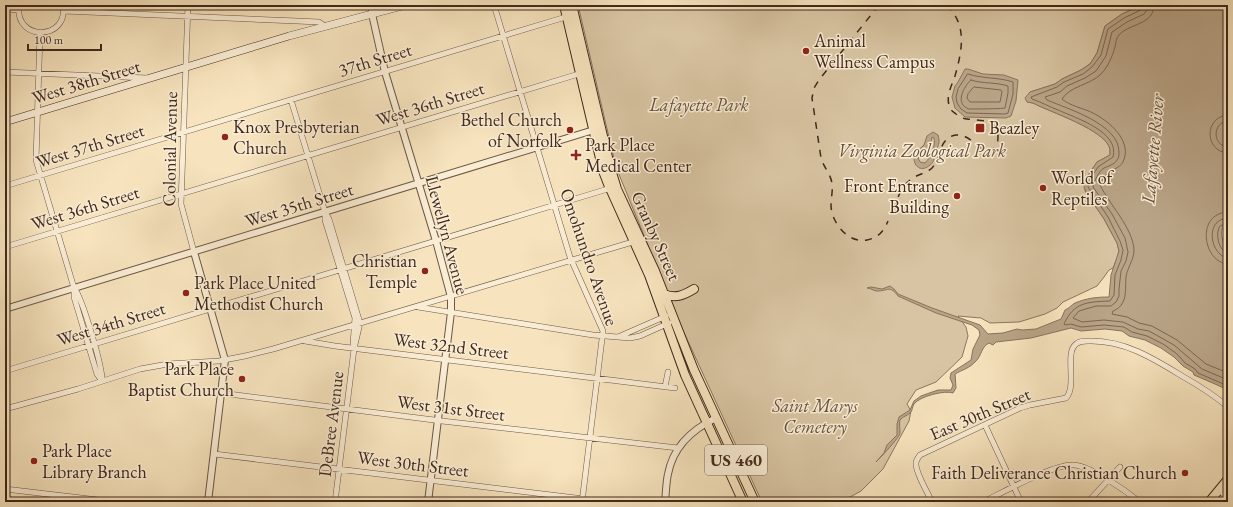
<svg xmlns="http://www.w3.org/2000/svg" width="1233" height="507" font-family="'EB Garamond',serif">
<rect width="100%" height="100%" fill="#f7e4be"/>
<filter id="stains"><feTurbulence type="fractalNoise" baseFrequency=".005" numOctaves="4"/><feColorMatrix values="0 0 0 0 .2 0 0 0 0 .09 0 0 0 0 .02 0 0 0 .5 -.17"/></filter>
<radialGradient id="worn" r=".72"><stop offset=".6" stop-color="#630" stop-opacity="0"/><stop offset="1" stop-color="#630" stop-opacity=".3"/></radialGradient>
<path fill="#d8c4a2" stroke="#8c765f" d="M578 5H1142L1122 14 1105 26 1097 53 1090 64 1081 70 1062 79 1055 84 1030 92 1027 102 1033 103C1050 112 1106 130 1110 149 1110 151 1110 153 1110 155L1097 162 1085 180V191L1104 219 1117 243 1119 251 1117 258 1113 268 1109 270 1104 277 1097 286 1063 302 1057 308 1045 314 1019 322 990 323 981 318 958 316 966 327 968 336 962 357 936 382 916 390 907 404 911 411 909 421 883 469 861 491 841 502H762L681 326 616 167Z"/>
<path fill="#b9a487" stroke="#89735c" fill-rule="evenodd" d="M1142 5H1228V125L1224 135 1228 140V225L1222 229C1220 236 1224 245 1228 251V390L1215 384 1194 375 1193 372 1183 366 1174 357 1161 348 1145 340 1129 336 1122 331 1105 329 1081 331 1071 328 1031 338 996 342 993 345 989 343C981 347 982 355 976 361 970 368 962 370 955 374L956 388 953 393C945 390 920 396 914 404 912 407 913 410 910 413 907 416 903 416 900 420 899 424 900 428 900 433 900 437 880 458 876 462L884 453 887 445 897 435V424L899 417 910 410 914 401 921 396 938 390H951L953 385 950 378 951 373 971 360 973 349 980 335 979 330 972 325 936 313 898 296C890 285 888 291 877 291 873 291 871 288 867 288L871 287 882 289 890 286 894 289 898 294 932 308 980 325 988 334 1003 333 1017 329 1022 330 1036 329 1061 319 1065 310C1070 308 1071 305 1075 303 1087 298 1097 297 1109 297L1111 275 1119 251 1117 243 1104 219 1087 194 1084 187 1085 180 1097 162 1110 155C1110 155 1110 149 1110 149 1106 130 1050 112 1033 103L1027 102 1025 98 1030 92 1055 84 1062 79 1081 70 1090 64 1097 53 1105 26 1122 14Z
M965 69H968L983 74 1004 75 1018 80 1016 101 1011 116 1006 118 965 117 955 108 952 97 955 86 958 82Z
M933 132 938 135C940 142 939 144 936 151 934 156 935 162 930 165 920 174 911 164 915 153L924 145 927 136ZM932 137 934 138C936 145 931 157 925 163L920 162 918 158 930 147Z"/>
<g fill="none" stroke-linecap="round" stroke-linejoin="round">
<path stroke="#7c6652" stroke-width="1" d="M1143 5 1141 10 1124 18 1108 29 1101 55 1092 67 1083 74 1064 82 1057 87 1031 97 1032 99C1041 102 1050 107 1058 110 1076 118 1120 132 1113 157L1098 167 1089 181 1088 187 1108 217 1120 241 1123 250 1121 260 1115 275 1114 295 1110 301C1087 302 1074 302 1064 324L1065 325 1071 324 1081 327 1104 325 1124 327 1132 332 1147 336 1163 344 1177 354 1185 363 1195 369 1198 373 1228 386
M1148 5 1147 10 1144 14 1127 22 1112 32 1106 56 1096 71 1085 78 1067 86 1060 92 1045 97 1047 100C1068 109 1119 124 1119 152 1119 155 1119 158 1117 160 1114 165 1108 166 1104 168 1099 171 1094 181 1093 187L1112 214 1125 238 1128 252 1126 261 1121 271 1119 289V296L1116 302 1111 306H1096L1079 311 1073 318 1082 322 1104 320 1123 322 1138 329 1149 331 1174 345 1202 369 1228 380
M1154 5C1154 25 1130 23 1119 35 1116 38 1116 43 1115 47 1112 57 1108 67 1101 74 1090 85 1070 86 1062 99 1070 106 1083 108 1093 113 1109 121 1133 141 1123 162 1119 169 1111 169 1106 175 1103 177 1101 182 1100 185 1109 204 1133 228 1134 250 1134 260 1127 268 1126 277 1125 290 1128 305 1113 311L1112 314 1127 317 1139 323 1152 326 1177 340 1206 364 1228 373
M968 74C983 79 998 77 1013 82V94L1008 113 1005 114 967 113 961 109 957 103 956 97 958 89Z
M971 80C983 84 996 82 1008 86V93L1005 108C1001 109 972 109 969 109 954 104 964 86 971 80Z
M974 87 1001 90 1002 92 1000 102H970L967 98 968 94Z
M1228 115C1204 116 1204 152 1228 153
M1228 121C1212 122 1212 146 1228 147
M1228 212C1195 213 1203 263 1228 264
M1228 218C1203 219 1211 257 1228 258
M1228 223 1220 226C1215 233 1218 251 1228 253"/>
<g stroke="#6e5844" stroke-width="6">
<path id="minor" d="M19 5C14 42 69 41 63 5
M188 5 181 204 194 252
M494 5 570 257 603 331 582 502
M5 9 19 10
M64 11 297 21 319 22 325 26
M40 33 36 160 74 288V297L97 374 102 381
M5 72 147 78
M291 100 325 212V220L355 318 353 344
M5 186 569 16
M325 212 329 219 360 323 354 349 335 502
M5 247 582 73
M74 288C82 297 103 368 102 381
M418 307 593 335 630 338 640 336 669 323
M618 337 666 316
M305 341 335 346 675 388
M5 371 611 188
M665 387 668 372
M221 393 442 421 678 448
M5 409 78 389 140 369 168 364 219 361 245 356 273 349 636 241
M985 425 1021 502
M214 454 609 502
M5 489 115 502
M1219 489 1228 499
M727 502V501
M932 502C928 493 915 472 916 463 916 460 918 458 920 455L1020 408 1030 405 1066 398C1077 387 1065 354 1075 345 1079 340 1086 341 1092 341 1126 341 1154 359 1182 376 1198 385 1214 395 1228 407
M983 502C1002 493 1055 463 1074 465 1091 466 1126 491 1140 502
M1088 502 1120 467"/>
</g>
<g stroke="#6e5844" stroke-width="8">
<path id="tertiary" d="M372 5V14L385 72 436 241 451 297V312L428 502
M194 252 225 360 208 502
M5 309 597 129
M665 502C666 493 666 483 668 474 673 447 693 429 716 418"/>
</g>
<g stroke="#40291c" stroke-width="8">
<path id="secondary" d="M5 122 289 36 406 5"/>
</g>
<g stroke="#40291c" stroke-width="10">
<path id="primary" d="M564 5 603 171 608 184 649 275 685 375 743 502
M572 5 610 166 617 189 655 271 694 370 755 502
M664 294C676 299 684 295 694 289
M1209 502 1228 479"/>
</g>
<use href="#minor" stroke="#faedd5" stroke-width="5"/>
<use href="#tertiary" stroke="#faedd5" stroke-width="6"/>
<use href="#secondary" stroke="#faedd5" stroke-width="7"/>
<use href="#primary" stroke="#f7e4be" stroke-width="8"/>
<path stroke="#40291c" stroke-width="1.5" stroke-dasharray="7 7" stroke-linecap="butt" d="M879 5 819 80 814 88 812 98 821 158C824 168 831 174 832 184 833 191 831 198 831 205 831 222 848 244 867 240 878 238 884 231 888 221
M893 210C898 198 901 185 913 178 919 174 927 173 932 168 942 157 938 138 956 135 973 133 984 161 995 147 998 144 998 139 998 136 996 118 980 121 967 119 963 119 959 116 956 114 952 111 950 110 949 105 946 95 952 85 955 76 962 51 968 24 946 5"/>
</g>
<g fill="#8f2418" stroke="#faedd5" stroke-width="1.5">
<circle cx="806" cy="51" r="4"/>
<rect x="975" y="123" width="10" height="10" rx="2"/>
<circle cx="570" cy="130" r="4"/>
<circle cx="225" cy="137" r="4"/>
<path d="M574 149h4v4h4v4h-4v4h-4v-4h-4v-4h4z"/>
<circle cx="1043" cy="188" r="4"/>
<circle cx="957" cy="196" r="4"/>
<circle cx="425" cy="271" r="4"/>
<circle cx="186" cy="293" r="4"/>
<circle cx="242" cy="379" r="4"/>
<circle cx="34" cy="461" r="4"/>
<circle cx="1185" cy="473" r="4"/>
</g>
<g text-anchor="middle" stroke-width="3" stroke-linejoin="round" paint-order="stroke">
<rect fill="#faedd5" stroke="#786454" stroke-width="1" x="705" y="445" width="62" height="30" rx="3"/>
<g font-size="17" font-weight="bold" fill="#40291c">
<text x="736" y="466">US 460</text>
</g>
<g font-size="18" fill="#40291c" stroke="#faedd5" text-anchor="start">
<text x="814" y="47">Animal<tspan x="814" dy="21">Wellness Campus</tspan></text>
<text x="562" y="126" text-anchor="end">Bethel Church<tspan x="562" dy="21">of Norfolk</tspan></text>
<text x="233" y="133">Knox Presbyterian<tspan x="233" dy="21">Church</tspan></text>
<text x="989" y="134">Beazley</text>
<text x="585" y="151">Park Place<tspan x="585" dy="21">Medical Center</tspan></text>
<text x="1051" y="184">World of<tspan x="1051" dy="21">Reptiles</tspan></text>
<text x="949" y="192" text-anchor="end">Front Entrance<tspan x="949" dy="21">Building</tspan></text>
<text x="417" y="267" text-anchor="end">Christian<tspan x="417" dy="21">Temple</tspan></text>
<text x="194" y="289">Park Place United<tspan x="194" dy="21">Methodist Church</tspan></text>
<text x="234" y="375" text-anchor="end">Park Place<tspan x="234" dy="21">Baptist Church</tspan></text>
<text x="42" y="457">Park Place<tspan x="42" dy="21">Library Branch</tspan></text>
<text x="1177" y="479" text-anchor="end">Faith Deliverance Christian Church</text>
</g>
<g font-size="18" fill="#40291c" stroke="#faedd5">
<text transform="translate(375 60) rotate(-17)" y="6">37th Street</text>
<text transform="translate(86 82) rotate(-17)" y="6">West 38th Street</text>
<text transform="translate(430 104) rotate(-17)" y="6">West 36th Street</text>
<text transform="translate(90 146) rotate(-17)" y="6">West 37th Street</text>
<text transform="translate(170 149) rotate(-89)" y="6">Colonial Avenue</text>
<text transform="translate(299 205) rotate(-17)" y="6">West 35th Street</text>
<text transform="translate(85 208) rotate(-17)" y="6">West 36th Street</text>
<text transform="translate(447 235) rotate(75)" y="6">Llewellyn Avenue</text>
<text transform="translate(656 236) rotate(66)" y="6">Granby Street</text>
<text transform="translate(589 257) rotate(71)" y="6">Omohundro Avenue</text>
<text transform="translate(111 324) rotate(-17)" y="6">West 34th Street</text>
<text transform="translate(451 346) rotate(7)" y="6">West 32nd Street</text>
<text transform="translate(451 408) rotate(7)" y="6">West 31st Street</text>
<text transform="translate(980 414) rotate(-23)" y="6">East 30th Street</text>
<text transform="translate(331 424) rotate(-83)" y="6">DeBree Avenue</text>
<text transform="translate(413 464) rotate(7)" y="6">West 30th Street</text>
</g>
<g font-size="18" font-style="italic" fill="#66503e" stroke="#faedd5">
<text x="699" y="111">Lafayette Park</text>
<text x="922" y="157">Virginia Zoological Park</text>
<text x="815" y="412">Saint Marys<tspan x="815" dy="21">Cemetery</tspan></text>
</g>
<g font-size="19" font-style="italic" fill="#644e3c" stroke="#faedd5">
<text transform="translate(1152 149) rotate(-85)" y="7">Lafayette River</text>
</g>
</g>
<rect width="1233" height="507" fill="none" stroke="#f7e4be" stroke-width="20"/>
<rect x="6" y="6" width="1221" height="495" fill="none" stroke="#40291c" stroke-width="2"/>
<rect x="10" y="10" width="1213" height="487" fill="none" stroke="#40291c"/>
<path d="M28 44v6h73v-6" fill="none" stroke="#40291c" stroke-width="2"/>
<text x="34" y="44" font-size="12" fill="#40291c" stroke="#faedd5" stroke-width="3" paint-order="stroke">100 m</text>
<rect width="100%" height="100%" filter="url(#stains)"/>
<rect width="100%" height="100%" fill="url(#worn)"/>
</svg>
